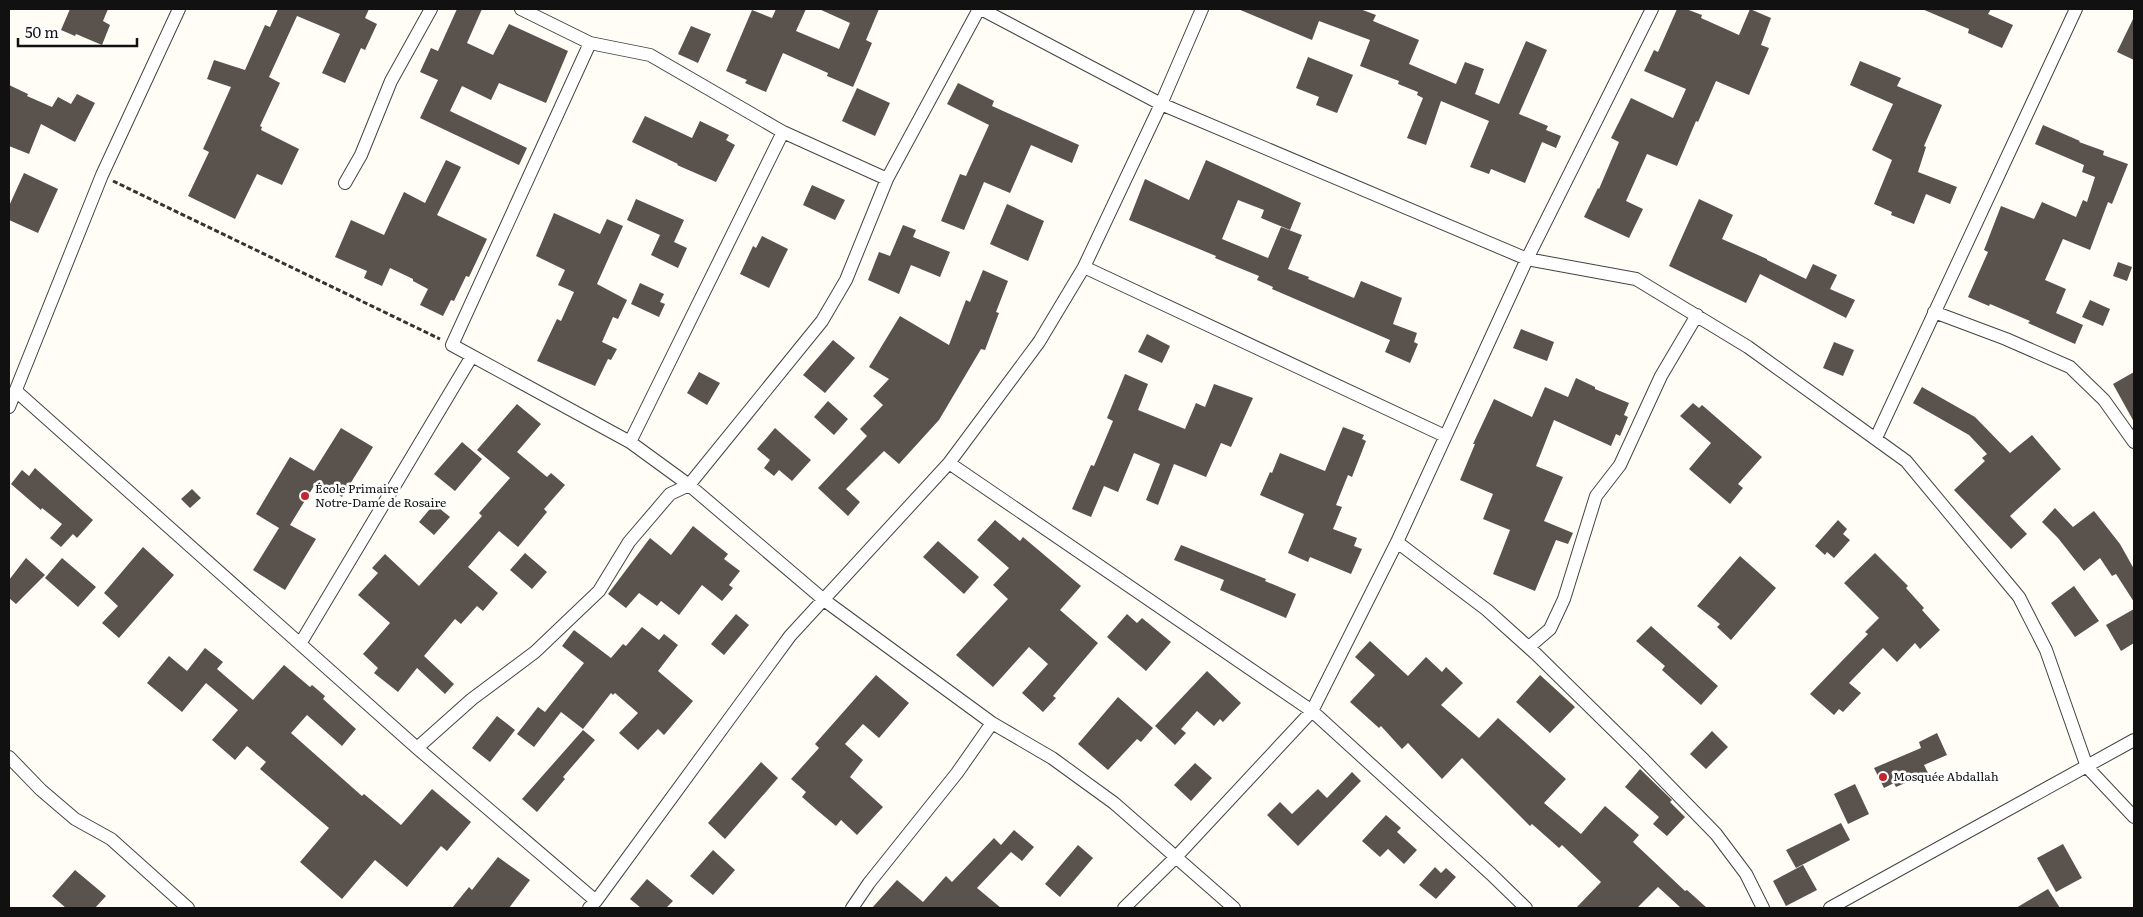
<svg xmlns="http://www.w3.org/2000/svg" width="2143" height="917" font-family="Literata,serif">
<rect width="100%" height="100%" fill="#fffdf5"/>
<path fill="#5a524d" d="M70 9H108L103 21 110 25 102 45 76 34 75 36 61 30Z
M278 9H369L365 18 377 24 365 50 361 48 345 83 322 73 340 34 297 16 269 77 280 83 260 126 262 127 261 130 299 149 282 185 257 174 235 219 188 196 209 152 203 149 231 87 207 79 214 60 245 70 265 25 270 27Z
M457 9H482L467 43 493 55 509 24 568 51 546 103 499 83 491 100 462 86 450 111 527 148 519 165 420 118 438 80 420 72 431 48 438 51Z
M776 9H806L796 31 839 49 850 23 819 9H879L866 40 872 43 853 87 827 76 828 73 783 53 766 92 745 83 747 80 726 71 752 10 772 18Z
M1238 9H1360L1376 15 1373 21 1419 40 1409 64 1456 84 1465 62 1484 69 1475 94 1499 104 1526 41 1547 50 1519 114 1548 126 1546 130 1561 136 1556 148 1542 142 1525 183 1491 169 1489 174 1470 167 1489 121 1441 101 1426 145 1407 138 1423 98 1417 95 1418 92 1398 84 1399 81 1360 66 1370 40 1319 21 1312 40Z
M1677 9H1686L1702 15 1701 18 1739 35 1750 9 1771 18 1761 45 1769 48 1749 95 1716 81 1698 122 1696 121 1677 166 1647 154 1626 201 1643 209 1629 238 1584 217 1598 188 1599 189 1619 142 1611 138 1631 98 1673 118 1686 89 1644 71 1654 50 1658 52Z
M1922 9H1991L1988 14 2013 25 2002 48 1968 33 1969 29Z
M2134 17V60L2117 52Z
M691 26 711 34 698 63 678 54Z
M1308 57 1353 75 1337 113 1316 105 1319 97 1296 88Z
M1860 61 1901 78 1897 86 1942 105 1924 146 1926 147 1918 172 1957 187 1950 204 1926 194 1914 224 1891 215 1892 212 1874 204 1892 160 1872 150 1893 104 1850 85Z
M958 83 994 101 992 106 1079 145 1072 163 1031 145 1010 193 984 182 964 230 941 221 960 174 966 176 989 125 947 104Z
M9 85 28 94 27 96 52 107 58 97 71 104 77 94 95 103 75 142 41 124 29 154 9 146Z
M857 88 890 103 875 136 842 121Z
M645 116 692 138 700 121 729 135 726 140 735 145 716 182 677 165 678 164 632 142Z
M2043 125 2080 141 2079 142 2104 151 2103 155 2128 164 2112 204 2108 202 2090 250 2063 239 2045 280 2066 289 2056 313 2083 325 2075 344 2028 323 2030 321 1990 304 1989 306 1968 297 1988 252 1984 250 2001 206 2034 219 2042 202 2076 217 2083 200 2087 202 2095 177 2082 172 2084 165 2035 144Z
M446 160 461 167 437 215 487 239 469 277 466 276 454 301 451 300 443 316 420 305 428 289 413 281V279L390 268 382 286 364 278 367 271 335 257 351 220 384 235 404 192 425 203Z
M1206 160 1301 203 1290 230 1261 218 1264 210 1238 200 1222 239 1268 258 1281 227 1302 235 1288 269 1309 277 1308 279 1354 298 1361 281 1402 298 1393 324 1417 333 1414 342 1418 344 1410 363 1385 352 1390 340 1272 289 1273 287 1257 280 1259 276 1215 258 1216 256 1129 220 1145 179 1189 200Z
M24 173 58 189 38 233 9 220V206Z
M812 185 845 200 835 220 803 205Z
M636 199 684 220 674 242 687 248 678 268 651 255 660 235 627 220Z
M1699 199 1733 215 1722 239 1767 259V260L1806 279 1813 264 1837 275 1830 289 1855 300 1846 318 1760 274 1746 303 1669 266Z
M1007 204 1044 221 1028 261 990 244Z
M554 213 600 234 607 219 623 226 597 284 627 300 618 319 613 317 602 342 617 349 611 360 608 359 595 386 537 361 557 319 561 321 574 292 558 285 565 270 536 256Z
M903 225 916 230 913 237 950 252 940 277 911 265 899 294 868 280 879 252 890 256Z
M762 236 788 249 769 288 740 274 753 246 756 248Z
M2118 262 2132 267 2127 281 2113 276Z
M983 270 1008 281 996 312 999 313 985 350 981 349 939 420 899 464 884 451 846 489 860 502 848 516 818 488 867 436 860 429 883 405 873 396 889 379 869 367 900 316 949 345 966 300 970 302Z
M640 283 664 294 660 302 665 304 659 317 631 304Z
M2090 300 2110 309 2103 326 2082 317Z
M1521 329 1554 342 1547 361 1513 348Z
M1147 334 1170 346 1162 363 1138 352Z
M833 340 855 358 825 393 803 375Z
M1834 342 1854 350 1843 376 1823 368Z
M699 372 720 383 707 405 687 393Z
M2134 372V422L2113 384Z
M1125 374 1148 384 1138 410 1185 429 1196 403 1205 407 1214 384 1253 398 1231 447 1221 443 1206 477 1174 464 1158 505 1146 500 1160 464 1134 453 1118 492 1104 486 1091 517 1072 509 1091 465 1094 466 1113 421 1107 418Z
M1576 378 1595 387V389L1629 403 1624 415 1628 417 1620 436 1616 434 1611 446 1554 420 1536 466 1563 477 1544 521 1573 533 1568 544 1556 540 1535 591 1493 574 1510 530 1483 519 1493 494 1460 480 1475 444H1473L1494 399 1532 417 1545 387 1568 397Z
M1922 387 1975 417 2010 453 2032 435 2061 469 2010 516 2027 534 2011 549 1954 490 1985 461 1982 458 1987 454 1969 435 1913 403Z
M828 401 848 419 834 435 814 417Z
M1693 403 1699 408 1702 405 1762 457 1738 484 1743 488 1730 504 1689 469 1711 443 1680 416Z
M517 404 541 424 517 452 547 477 551 473 565 485 544 509 547 512 518 547 499 531 468 567 498 593 483 611 477 606 461 624 455 619 424 656 454 684 445 694 417 668 398 692 374 673 378 668 363 654 390 623 358 595 378 573 372 568 385 554 419 586 482 516 479 513 510 478 477 450Z
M1343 427 1364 435 1362 439 1366 441 1352 477 1348 475 1336 505 1342 507 1333 529 1357 538 1354 546 1362 549 1351 574 1310 557 1308 562 1288 553 1304 514 1260 495 1270 472 1272 473 1280 453 1325 471Z
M341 428 373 447 342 497 317 481 290 525 316 539 285 590 253 570 279 528 256 514 290 457 314 471Z
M775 428 811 460 792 481 779 470 774 476 764 468 770 460 757 449Z
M462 442 482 459 455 491 434 474Z
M35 468 93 520 77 538 73 534 61 547 50 538 62 524 42 508 41 510 11 484 22 470 29 476Z
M192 489 201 498 190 508 181 499Z
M434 504 450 517 434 535 419 522Z
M2055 508 2073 527 2094 511 2120 544 2134 569V602L2116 574 2112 576 2100 558 2084 571 2058 538 2042 522Z
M995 520 1020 541 1023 537 1081 586 1060 610 1098 643 1053 696 1056 698 1043 712 1022 693 1048 664 1029 647 993 687 956 655 1008 599 993 585 1009 568 977 540Z
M1838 520 1847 529 1843 534 1850 540 1834 558 1827 552 1825 555 1815 546Z
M693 526 728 554 724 559 740 571 729 585 733 588 722 601 702 585 679 615 661 601 657 606 639 593 626 608 608 594 650 538 671 555Z
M938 541 979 577 964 594 923 557Z
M1181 545 1266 579 1265 581 1296 594 1286 618 1220 590 1224 580 1174 560Z
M143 547 174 575 119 638 102 623 118 606 104 593Z
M525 553 547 572 532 589 510 570Z
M1875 553 1908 586 1906 588 1924 608 1922 610 1940 630 1920 649 1915 643 1897 662 1883 648 1849 683 1861 693 1843 712 1839 709 1834 715 1810 694 1868 634 1865 632 1879 618 1844 583Z
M1740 556 1776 588 1731 640 1717 627 1720 624 1697 606Z
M26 558 45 575 16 604 9 598V580Z
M62 558 96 587 78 607 45 578Z
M2074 586 2099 621 2075 637 2051 603Z
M2134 609V643L2121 651 2106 625Z
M736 614 749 625 724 655 711 644Z
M1127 614 1137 623 1142 618 1171 642 1146 671 1107 637Z
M1651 626 1718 686 1701 705 1662 670 1665 666 1636 641Z
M642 627 659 640 664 634 678 645 658 671 693 701 664 735 658 729 638 750 619 733 638 713 615 693 613 695 611 693 583 729 561 712 534 747 517 734 538 707 545 712 584 663 562 646 574 630 611 658 623 644 626 646Z
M1370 641 1408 676 1426 657 1442 672 1446 667 1463 683 1441 705 1479 738 1498 718 1566 779 1544 803 1581 834 1605 806 1639 835 1633 842 1685 891 1687 890 1707 908H1681L1658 887 1637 908H1576L1601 882 1562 845 1559 848 1532 824 1530 826 1462 758 1442 779 1408 743 1402 749 1381 726 1379 728 1350 702 1375 675 1355 657Z
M205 648 223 662 217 669 253 700 284 665 310 687 312 685 325 696 323 699 356 729 342 746 307 715 291 733 362 796 364 794 401 825 432 789 471 822 447 851 441 846 407 887 375 860 342 899 300 862 329 828 260 769 266 762 247 746 235 760 212 740 238 710 206 683 182 712 147 683 169 656 187 671Z
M1207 671 1241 703 1223 722 1220 719 1214 726 1197 711 1181 729 1186 733 1175 745 1155 726Z
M876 675 909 703 879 738 863 724 845 744 863 760 850 777 883 807 857 835 841 820 836 826 818 811 802 797 806 792 791 779 819 748 815 744Z
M1540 675 1575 707 1550 733 1516 702Z
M1118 697 1153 728 1141 742 1137 739 1108 770 1078 744Z
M497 716 515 730 490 762 472 748Z
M583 730 595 740 563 777 565 779 537 812 522 799Z
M1712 731 1728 747 1706 769 1690 754Z
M1937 733 1947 755 1924 765 1928 773 1896 787 1894 783 1884 788 1874 768 1921 748 1919 742Z
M761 762 778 778 725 839 708 823Z
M1195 763 1212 778 1191 801 1174 785Z
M1640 769 1672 800 1670 802 1685 817 1667 836 1653 824 1659 817 1625 787Z
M1352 772 1361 781 1298 846 1267 815 1280 802 1292 814 1318 789 1327 798Z
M1855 784 1869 814 1848 824 1834 794Z
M1386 815 1401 828 1397 832 1417 850 1404 864 1388 849 1380 857 1362 841Z
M1841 823 1850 840 1796 868 1786 850Z
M1014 830 1034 847 1022 861 1011 852 977 888 1001 908H872L897 880 923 902 946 876 952 882 994 838 1001 845Z
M2063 844 2082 878 2056 892 2037 858Z
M1078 845 1093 858 1060 897 1045 884Z
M713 850 735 870 713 895 690 876Z
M498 857 530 880 509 908H452L469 887 472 890Z
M1803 865 1817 890 1786 906 1773 881Z
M1435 867 1441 873 1446 868 1456 877 1436 899 1419 885Z
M75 870 106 896 95 908H66L52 896Z
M647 879 673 901 666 908H641L630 899Z
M2048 889 2060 908H2016Z"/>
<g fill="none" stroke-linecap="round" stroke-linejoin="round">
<g stroke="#444" stroke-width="14">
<path id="minor" d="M521 9 590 43 650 55 783 132 887 179
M981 9 1161 104 1527 259 1636 279 1748 347 1906 461 2019 597 2046 650 2087 767 2134 817
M590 43 452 345 630 442 689 485 824 600 992 723 1052 758 1114 803 1234 908
M345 183 361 155 391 81 431 9
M1084 267 1445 436
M1934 312 2006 339 2070 367 2104 400 2134 442
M16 391 417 748 596 901
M9 407 102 175 179 9
M1876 438 2076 9
M630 442 783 132
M949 463 1312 711 1491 874 1526 908
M1397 542 1487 610 1536 654 1642 758 1716 834 1746 874 1763 908
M300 644 472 356
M1529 647 1550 629 1564 599 1596 496 1620 465 1661 376 1697 315
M417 748 472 699 535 652 599 591 629 542 670 494 689 485 822 321 846 280 887 179 979 9
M9 757 41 790 75 819 111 839 188 908
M589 908 596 901 790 636 949 463 1039 342 1084 267 1161 104 1202 9
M852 908 869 883 957 773 992 723
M1124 908 1176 857 1312 711 1397 542 1527 259 1652 9
M1830 908 2134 740"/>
</g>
<path stroke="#333" stroke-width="3" stroke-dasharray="5 2.5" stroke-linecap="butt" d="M113 181 440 339"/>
<use href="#minor" stroke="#fff" stroke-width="12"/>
</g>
<g fill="#c4262e" stroke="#fff" stroke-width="2">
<circle cx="305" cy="496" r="5"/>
<circle cx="1883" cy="777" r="5"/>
</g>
<g text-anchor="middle" stroke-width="5" stroke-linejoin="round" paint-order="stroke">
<g font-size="12" fill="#111" stroke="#fff" text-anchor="start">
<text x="315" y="493">École Primaire<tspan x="315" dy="14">Notre-Dame de Rosaire</tspan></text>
<text x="1893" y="781">Mosquée Abdallah</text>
</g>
</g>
<rect width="2143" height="917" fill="none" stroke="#111111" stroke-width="20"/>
<path d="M18 38v8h119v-8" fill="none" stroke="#111111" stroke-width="2.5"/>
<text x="25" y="38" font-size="15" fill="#111111" stroke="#ffffff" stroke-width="4" paint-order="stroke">50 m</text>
</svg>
